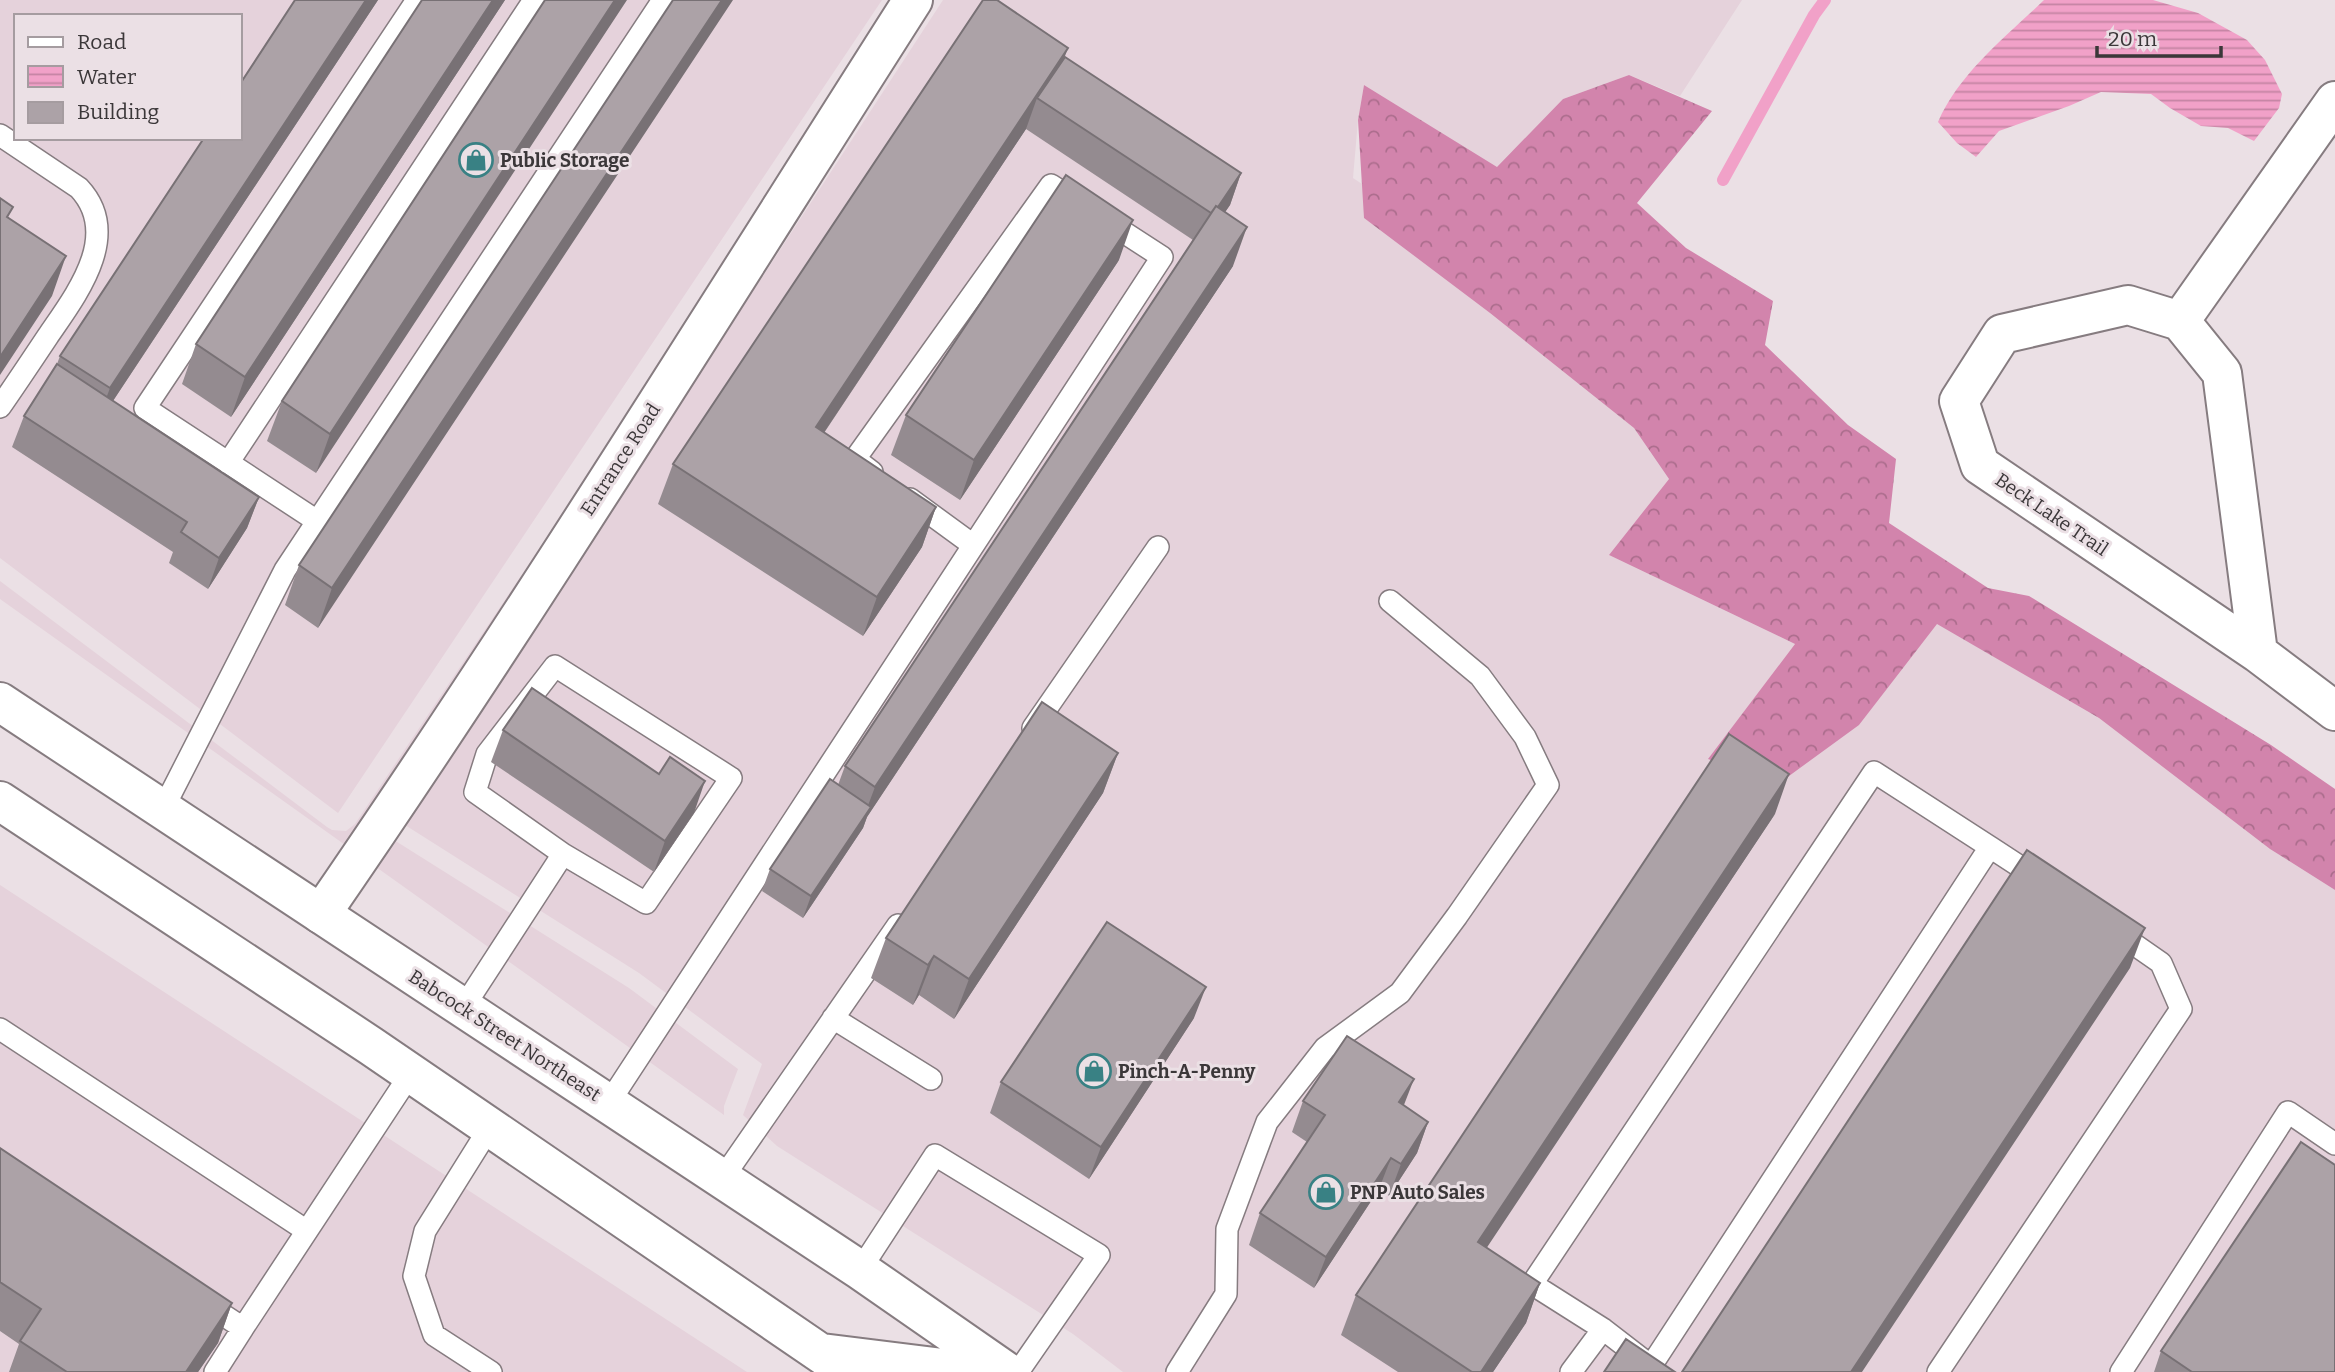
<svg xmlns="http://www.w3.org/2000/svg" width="2335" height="1372" font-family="Bitter,serif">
<defs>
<pattern id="forest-crowns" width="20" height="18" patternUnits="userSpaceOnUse" patternTransform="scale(1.75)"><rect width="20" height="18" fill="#d284ac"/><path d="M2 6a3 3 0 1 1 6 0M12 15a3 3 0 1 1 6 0" fill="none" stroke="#ac6d8d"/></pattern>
<pattern id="water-rules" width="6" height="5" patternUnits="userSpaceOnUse" patternTransform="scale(1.75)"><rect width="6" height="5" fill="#f1a1c8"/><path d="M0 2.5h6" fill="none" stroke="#c484a3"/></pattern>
</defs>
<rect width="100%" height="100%" fill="#ebe0e5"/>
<path fill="#e5d2db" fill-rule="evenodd" d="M0 0H882L338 813 0 558ZM16 16H240V138H16Z
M906 0 394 840 629 988 738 1069 724 1106V1115L0 599V581L327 827 332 830 346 831 355 824Z
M943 0H1742L1680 96 1629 75 1563 99 1497 168 1364 85 1358 120 1353 178 1371 190 1364 218 1490 313 1634 428 1669 479 1609 555 1795 644 1709 758 1859 725 1936 623 2099 718 2270 849 2335 890V1372H1123L1073 1334 777 1146 743 1115 762 1064 639 973 405 825Z
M0 885 747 1372H0Z"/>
<path fill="url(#forest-crowns)" d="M1629 75 1712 111 1637 203 1686 248 1773 301 1765 345 1848 425 1896 459 1889 523 1988 588 2029 596 2271 745 2335 789V890L2270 849 2099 718 1937 624 1859 725 1778 784 1708 759 1795 644 1609 555 1669 479 1634 428 1490 313 1364 218 1358 120 1364 85 1497 167 1563 99Z"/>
<path fill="url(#water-rules)" d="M2044 0H2153L2198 13 2247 40 2265 60 2282 94 2279 108 2254 141 2228 128 2201 126 2170 108 2151 94 2101 92 2069 106 1999 131 1976 157 1957 143 1938 122C1960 72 2006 37 2044 0Z"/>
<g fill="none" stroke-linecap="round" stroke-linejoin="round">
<path stroke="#f1a1c8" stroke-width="12" d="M1723 180 1814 15 1825 0"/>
<g stroke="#867c80" stroke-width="24">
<path id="service" d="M0 135 79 188C123 235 76 295 48 336 32 360 16 384 0 407
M228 463 534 0
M910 499 973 545
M317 521 145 408 417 0
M1033 728 1158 547
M1874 772 1990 847 1651 1366 1603 1329 1532 1284Z
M163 809 285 570 663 0
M1990 847 2042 881
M463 1008 563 854 646 903 731 778 555 666 487 754 475 792 563 854
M833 1018 931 1079
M0 1029 307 1231
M608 1104 1162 257 1051 185 855 459 872 472
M490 1127 425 1231 414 1276 434 1335 491 1372
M722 1179 898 925
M860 1270 935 1155 1099 1255 1018 1372
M205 1303 243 1328 411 1073
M215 1372 243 1328
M1177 1372 1226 1294 1227 1229 1267 1122 1325 1048 1400 993 1457 916 1548 785 1525 737 1480 676 1390 601
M1571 1372 1603 1329
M1938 1372 2181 1009 2161 963 2115 931
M2121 1372 2288 1112 2335 1144"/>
</g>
<g stroke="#867c80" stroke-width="42">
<path id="minor" d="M2180 321 2335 101
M2258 653 2222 373 2180 321 2128 305 2002 334 1959 401 1980 465 2258 653 2335 711
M321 914C527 615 718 306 913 0"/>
</g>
<g stroke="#867c80" stroke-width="42">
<path id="secondary" d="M0 702 860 1270 1007 1372
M0 801 371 1046 848 1372
M822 1353 975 1372"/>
</g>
<use href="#service" stroke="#fff" stroke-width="21"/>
<use href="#minor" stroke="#fff" stroke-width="38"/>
<use href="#secondary" stroke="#fff" stroke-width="38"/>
</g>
<path fill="#948b90" d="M295 0H378L113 401 259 497 247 528 208 589 169 563 173 552 12 447 24 416 57 364 60 356Z
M422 0H505L231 417 182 384 196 344Z
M545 0 316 473 267 441 282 401Z
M673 0 318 628 285 605 299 565Z
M1065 57 1241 173 1230 205 1225 212 1233 266 867 817 863 828 803 918 762 891 770 869 838 785 845 766 1193 240 1026 129 824 433 936 507 922 547 863 636 658 504 673 464Z
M1119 260 960 500 891 455 906 415Z
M503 730 659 774 694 813 654 872 491 762Z
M1118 753 1103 793 954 1019 919 995 913 1005 871 978 886 938Z
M1775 814 1486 1247 1540 1283 1526 1323 1493 1372H1398L1341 1335 1356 1295Z
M1194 1018 1089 1179 990 1113 1001 1082Z
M1303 1101 1404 1106 1428 1122 1417 1153 1389 1196 1379 1189 1314 1288 1249 1245 1260 1213 1307 1142 1292 1132Z
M0 1148 232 1303 218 1343 198 1372H9L19 1344 0 1331Z
M2161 1351 2335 1372H2154Z"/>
<path fill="#787175" d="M366 0H378L95 428 110 388Z
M493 0H505L231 417 245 377Z
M615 0H627L316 473 330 434Z
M722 0H733L318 628 332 588Z
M1068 48 1053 88 1037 98 1026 129 801 467 816 427Z
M1241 173 1230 205 1202 246 1213 214Z
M1133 220 1119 260 960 500 974 460Z
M1247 227 1233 266 867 817 863 828 803 918 811 896 864 816 875 787Z
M66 256 52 296 0 375V357Z
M259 497 247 528 208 589 219 558Z
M936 507 922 547 863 636 877 597Z
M1118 753 1103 793 954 1019 969 979Z
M1789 774 1775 814 1464 1282 1478 1242Z
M705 781 694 813 654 872 665 841Z
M2145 928 2130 968 1862 1372H1851Z
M934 956 919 995 913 1005 928 965Z
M1206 987 1194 1018 1089 1179 1101 1147Z
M1414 1079 1402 1110 1399 1102Z
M1428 1122 1417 1153 1389 1196 1401 1164Z
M1391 1158 1379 1189 1314 1288 1326 1257Z
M1540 1283 1526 1323 1493 1372H1481Z
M232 1303 218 1343 198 1372H186Z"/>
<path fill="#aca2a7" stroke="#787175" stroke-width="2" d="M295 0H366L110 388 60 356 204 138H240V84Z
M422 0H493L245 377 196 344Z
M545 0H615L330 434 282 401Z
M673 0H722L332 588 299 565Z
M983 0H997L1068 48 816 427 936 507 877 597 673 464Z
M1065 57 1241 173 1218 207 1216 206 1211 213 1037 98Z
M1066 175 1133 220 974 460 906 415Z
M0 198 13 207 7 217 66 256 0 357Z
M1216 206 1247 227 875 787 845 766Z
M57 364 259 497 219 558 181 532 187 522 24 416Z
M532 688 659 774 670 757 705 781 665 841 503 730Z
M1042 702 1118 753 969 979 934 956 928 965 886 938Z
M1729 734 1789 774 1478 1242 1540 1283 1481 1372H1472L1356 1295Z
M830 779 871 807 811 896 770 869Z
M2027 850 2145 928 1851 1372H1682Z
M1107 922 1206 987 1101 1147 1001 1082Z
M1347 1036 1414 1079 1399 1102 1428 1122 1401 1164 1391 1158 1326 1257 1260 1213 1325 1115 1303 1101Z
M2301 1142 2335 1165V1372H2192L2161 1351Z
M0 1148 232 1303 186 1372H67L20 1341 41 1309 0 1282Z
M1626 1339 1675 1372H1604Z"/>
<defs>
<g id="shop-ring" transform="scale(1.75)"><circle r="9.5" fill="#ebe0e5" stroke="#398184" stroke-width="1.5"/><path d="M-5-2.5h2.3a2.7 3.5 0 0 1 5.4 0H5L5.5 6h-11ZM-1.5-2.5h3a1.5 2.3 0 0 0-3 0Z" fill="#398184"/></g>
</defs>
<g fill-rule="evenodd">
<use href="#shop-ring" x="476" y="160"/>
<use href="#shop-ring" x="1094" y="1071"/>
<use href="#shop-ring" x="1326" y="1192"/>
</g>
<g text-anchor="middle" stroke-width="6" stroke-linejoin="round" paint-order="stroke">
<g font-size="19" font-weight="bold" fill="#3b3739" stroke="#ebe0e5" text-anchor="start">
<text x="500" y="167">Public Storage</text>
<text x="1118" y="1078">Pinch-A-Penny</text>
<text x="1350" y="1199">PNP Auto Sales</text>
</g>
<g font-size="19" fill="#3b3739" stroke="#ebe0e5">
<text transform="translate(620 459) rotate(-57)" y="7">Entrance Road</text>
<text transform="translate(2052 514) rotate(34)" y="7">Beck Lake Trail</text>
<text transform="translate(505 1035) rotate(33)" y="7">Babcock Street Northeast</text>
</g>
</g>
<rect x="14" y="14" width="228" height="126" fill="#ebe0e5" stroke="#a59ca0" stroke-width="2"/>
<rect x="28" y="37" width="35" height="10" fill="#ffffff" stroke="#a59ca0" stroke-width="2"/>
<text x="77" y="49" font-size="21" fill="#3b3739">Road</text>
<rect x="28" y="66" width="35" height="21" fill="url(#water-rules)" stroke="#a59ca0" stroke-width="2"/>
<text x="77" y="84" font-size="21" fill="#3b3739">Water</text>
<rect x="28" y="102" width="35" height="21" fill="#aca2a7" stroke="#a59ca0" stroke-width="2"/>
<text x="77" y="119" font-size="21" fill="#3b3739">Building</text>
<path d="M2097 46v10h124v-10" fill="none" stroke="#3b3739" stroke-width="3.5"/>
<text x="2108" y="46" font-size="21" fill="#3b3739" stroke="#ebe0e5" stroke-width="5" paint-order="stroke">20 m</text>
</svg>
